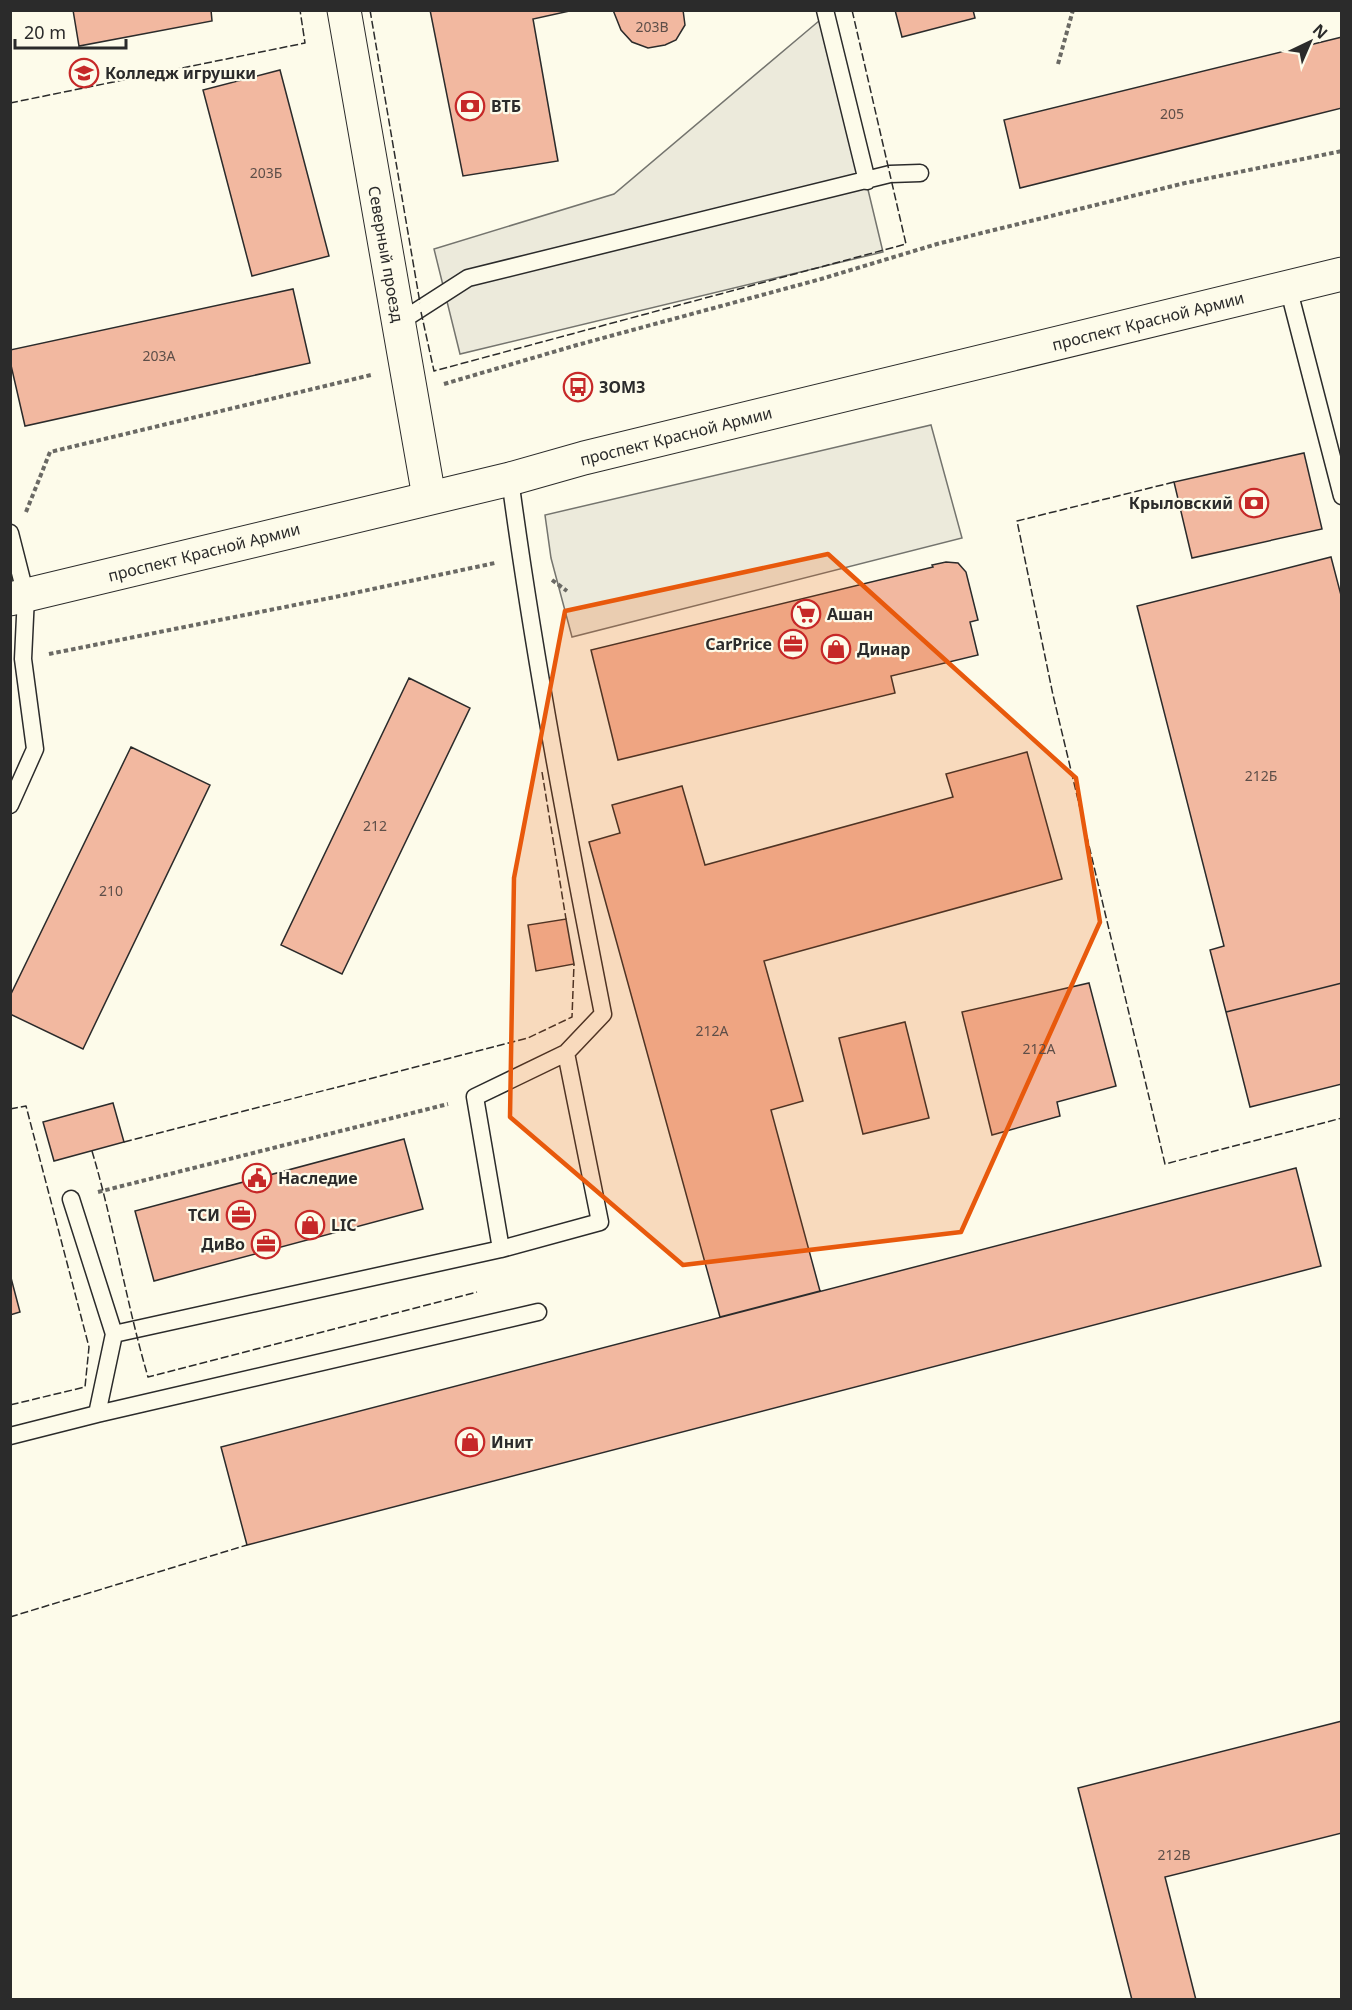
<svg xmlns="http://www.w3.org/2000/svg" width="1352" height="2010" font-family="'Noto Sans',sans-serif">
<rect width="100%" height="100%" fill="#fdfbea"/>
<path fill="#eceadb" stroke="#74746e" stroke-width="1.5" d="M826 15 883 252 460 354 434 249 614 194Z
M931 425 962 538 572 637 551 558 545 515Z"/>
<path fill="#f2b8a0" stroke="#2b2b2b" stroke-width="1.5" d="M73 10H211L212 21 79 46Z
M430 10H574L533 19 558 161 463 176Z
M613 10H683L685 25 676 40 665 45 648 48 632 42 621 30Z
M895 10H973L975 18 902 37Z
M1342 37V108L1020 188 1004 120Z
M280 70 329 256 252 276 203 90Z
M293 289 310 363 25 426 10 361V350Z
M1304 453 1322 529 1192 558 1174 482Z
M1331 557 1342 599V983L1226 1012 1210 950 1224 946 1137 606Z
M946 562 958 563 966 572 978 620 970 622 978 655 891 676 895 693 618 760 591 650 933 567 932 565Z
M409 678 470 708 342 974 281 945Z
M131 747 210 785 83 1049 10 1014V996Z
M1027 752 1062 879 764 961 803 1101 771 1110 820 1291 720 1317 589 842 620 833 612 805 682 786 705 865 953 797 946 774Z
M566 919 574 964 536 971 528 925Z
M1089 983 1116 1086 1057 1102 1060 1116 992 1135 962 1012Z
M1342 983V1084L1250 1107 1226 1012Z
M905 1022 929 1118 863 1134 839 1038Z
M113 1103 124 1142 54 1161 43 1122Z
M404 1139 423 1209 154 1281 135 1211Z
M1296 1168 1321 1266 247 1545 221 1447Z
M10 1274 20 1312 10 1315Z
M1342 1721V1833L1165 1877 1196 2000H1132L1078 1788Z"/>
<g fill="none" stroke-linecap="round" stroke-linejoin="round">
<g stroke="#2b2b2b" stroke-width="19">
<path id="lane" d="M825 10 867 181
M1288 287 1342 496
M398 323 468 278 890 174 920 173
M10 533 26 596 23 659 35 749 10 805
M71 1199 114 1334
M501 1249 600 1222 566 1053
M97 1414 538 1312
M10 1436 97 1414 114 1334 501 1249 475 1097 566 1053 603 1014C568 836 534 658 510 479"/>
</g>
<g stroke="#2b2b2b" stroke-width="35">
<path id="street" d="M344 10 429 497"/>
</g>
<g stroke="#2b2b2b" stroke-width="35">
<path id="secondary" d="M10 599 510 479 584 458 1342 274"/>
</g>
<path stroke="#6a6964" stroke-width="4" stroke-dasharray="4.5 3" stroke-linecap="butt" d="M1058 64 1073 10
M444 384 577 345 821 279 937 244 1185 183 1342 151
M26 512 50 452 371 375
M552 580 567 591
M49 654 335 597 495 563
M98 1192 448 1104"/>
<use href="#lane" stroke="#fdfbea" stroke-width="16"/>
<use href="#street" stroke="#fdfbea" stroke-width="33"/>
<use href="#secondary" stroke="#fdfbea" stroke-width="33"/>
<path stroke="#2b2b2b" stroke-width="1.5" stroke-dasharray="8 3" stroke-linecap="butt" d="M370 10 420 303
M10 103 305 43 300 10
M421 312 434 371 906 244 852 10
M1174 482 1017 521 1053 695 1165 1164 1342 1118
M542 772 566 919
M10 1109 26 1106 89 1347 85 1387 10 1405
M124 1142 528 1038 572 1017 574 964
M92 1151C114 1225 126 1302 148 1377L477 1292
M10 1617 247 1545"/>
</g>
<path fill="#e8590c" fill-opacity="0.2" stroke="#e8590c" stroke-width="4.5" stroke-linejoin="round" d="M828 554 1076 778 1100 922 961 1232 683 1265 510 1117 514 878 565 611Z"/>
<defs>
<g id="university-ring" transform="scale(1.5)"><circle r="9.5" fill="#fdfbea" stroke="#c62828" stroke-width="1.5"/><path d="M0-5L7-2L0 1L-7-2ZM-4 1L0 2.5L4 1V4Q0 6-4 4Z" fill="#c62828"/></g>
<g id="bank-ring" transform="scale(1.5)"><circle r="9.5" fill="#fdfbea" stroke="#c62828" stroke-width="1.5"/><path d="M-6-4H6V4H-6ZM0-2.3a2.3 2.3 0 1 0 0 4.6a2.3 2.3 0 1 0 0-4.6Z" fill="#c62828"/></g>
<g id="bus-ring" transform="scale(1.5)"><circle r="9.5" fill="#fdfbea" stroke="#c62828" stroke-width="1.5"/><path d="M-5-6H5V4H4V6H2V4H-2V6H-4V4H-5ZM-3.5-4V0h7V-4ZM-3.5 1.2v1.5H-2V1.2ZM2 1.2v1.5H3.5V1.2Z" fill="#c62828"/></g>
<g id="supermarket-ring" transform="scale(1.5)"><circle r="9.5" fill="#fdfbea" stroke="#c62828" stroke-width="1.5"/><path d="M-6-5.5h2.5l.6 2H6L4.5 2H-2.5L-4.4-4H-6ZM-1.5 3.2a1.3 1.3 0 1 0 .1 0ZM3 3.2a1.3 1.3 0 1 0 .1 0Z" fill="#c62828"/></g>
<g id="office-ring" transform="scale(1.5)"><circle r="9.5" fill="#fdfbea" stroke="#c62828" stroke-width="1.5"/><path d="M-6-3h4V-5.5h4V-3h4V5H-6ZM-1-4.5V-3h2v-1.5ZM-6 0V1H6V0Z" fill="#c62828"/></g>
<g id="shop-ring" transform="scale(1.5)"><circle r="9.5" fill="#fdfbea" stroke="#c62828" stroke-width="1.5"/><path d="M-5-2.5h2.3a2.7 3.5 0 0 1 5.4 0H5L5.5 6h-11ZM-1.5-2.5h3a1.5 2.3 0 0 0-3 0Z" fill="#c62828"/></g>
<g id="civic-ring" transform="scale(1.5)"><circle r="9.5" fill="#fdfbea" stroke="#c62828" stroke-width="1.5"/><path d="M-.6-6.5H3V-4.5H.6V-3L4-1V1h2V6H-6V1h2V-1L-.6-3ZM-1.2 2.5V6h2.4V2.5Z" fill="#c62828"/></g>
</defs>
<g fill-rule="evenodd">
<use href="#university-ring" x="84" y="73"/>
<use href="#bank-ring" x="470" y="106"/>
<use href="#bus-ring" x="578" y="387"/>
<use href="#bank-ring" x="1254" y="503"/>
<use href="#supermarket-ring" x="806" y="614"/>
<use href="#office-ring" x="793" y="644"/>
<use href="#shop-ring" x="836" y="649"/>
<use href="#civic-ring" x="257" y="1178"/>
<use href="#office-ring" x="241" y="1215"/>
<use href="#shop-ring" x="310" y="1225"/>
<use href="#office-ring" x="266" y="1244"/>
<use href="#shop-ring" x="470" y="1442"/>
</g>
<g text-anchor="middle" stroke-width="4.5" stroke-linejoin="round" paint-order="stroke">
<g font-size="14" fill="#5d4e48">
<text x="652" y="32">203В</text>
<text x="1172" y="119">205</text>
<text x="266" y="178">203Б</text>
<text x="159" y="361">203А</text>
<text x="1261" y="781">212Б</text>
<text x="375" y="831">212</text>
<text x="111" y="896">210</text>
<text x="712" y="1036">212А</text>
<text x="1039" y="1054">212А</text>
<text x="1174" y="1860">212В</text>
</g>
<g font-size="16" font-weight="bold" fill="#2b2b2b" stroke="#fdfbea" text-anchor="start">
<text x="105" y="79">Колледж игрушки</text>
<text x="491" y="112">ВТБ</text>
<text x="599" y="393">ЗОМЗ</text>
<text x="1233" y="509" text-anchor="end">Крыловский</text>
<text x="827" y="620">Ашан</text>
<text x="772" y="650" text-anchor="end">CarPrice</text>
<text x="857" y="655">Динар</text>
<text x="278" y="1184">Наследие</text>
<text x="220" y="1221" text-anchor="end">ТСИ</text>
<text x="331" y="1231">LIC</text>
<text x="245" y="1250" text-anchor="end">ДиВо</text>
<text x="491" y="1448">Инит</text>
</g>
<g font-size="16" fill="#2b2b2b" stroke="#fdfbea">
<text transform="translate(386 254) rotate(80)" y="6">Северный проезд</text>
<text transform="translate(1148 321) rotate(-14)" y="6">проспект Красной Армии</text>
<text transform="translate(676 436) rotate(-14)" y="6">проспект Красной Армии</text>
<text transform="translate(204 552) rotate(-14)" y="6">проспект Красной Армии</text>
</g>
</g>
<rect width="1352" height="2010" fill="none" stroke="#2b2b2b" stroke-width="24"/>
<g transform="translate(1310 42) rotate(44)" stroke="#fdfbea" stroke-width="4.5" paint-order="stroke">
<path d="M0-4.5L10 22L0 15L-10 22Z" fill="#2b2b2b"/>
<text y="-9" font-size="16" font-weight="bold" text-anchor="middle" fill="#2b2b2b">N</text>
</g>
<path d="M15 39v9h111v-9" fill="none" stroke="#2b2b2b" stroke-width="3"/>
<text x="24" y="39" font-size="18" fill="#2b2b2b" stroke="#fdfbea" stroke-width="4.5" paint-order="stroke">20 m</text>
</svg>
